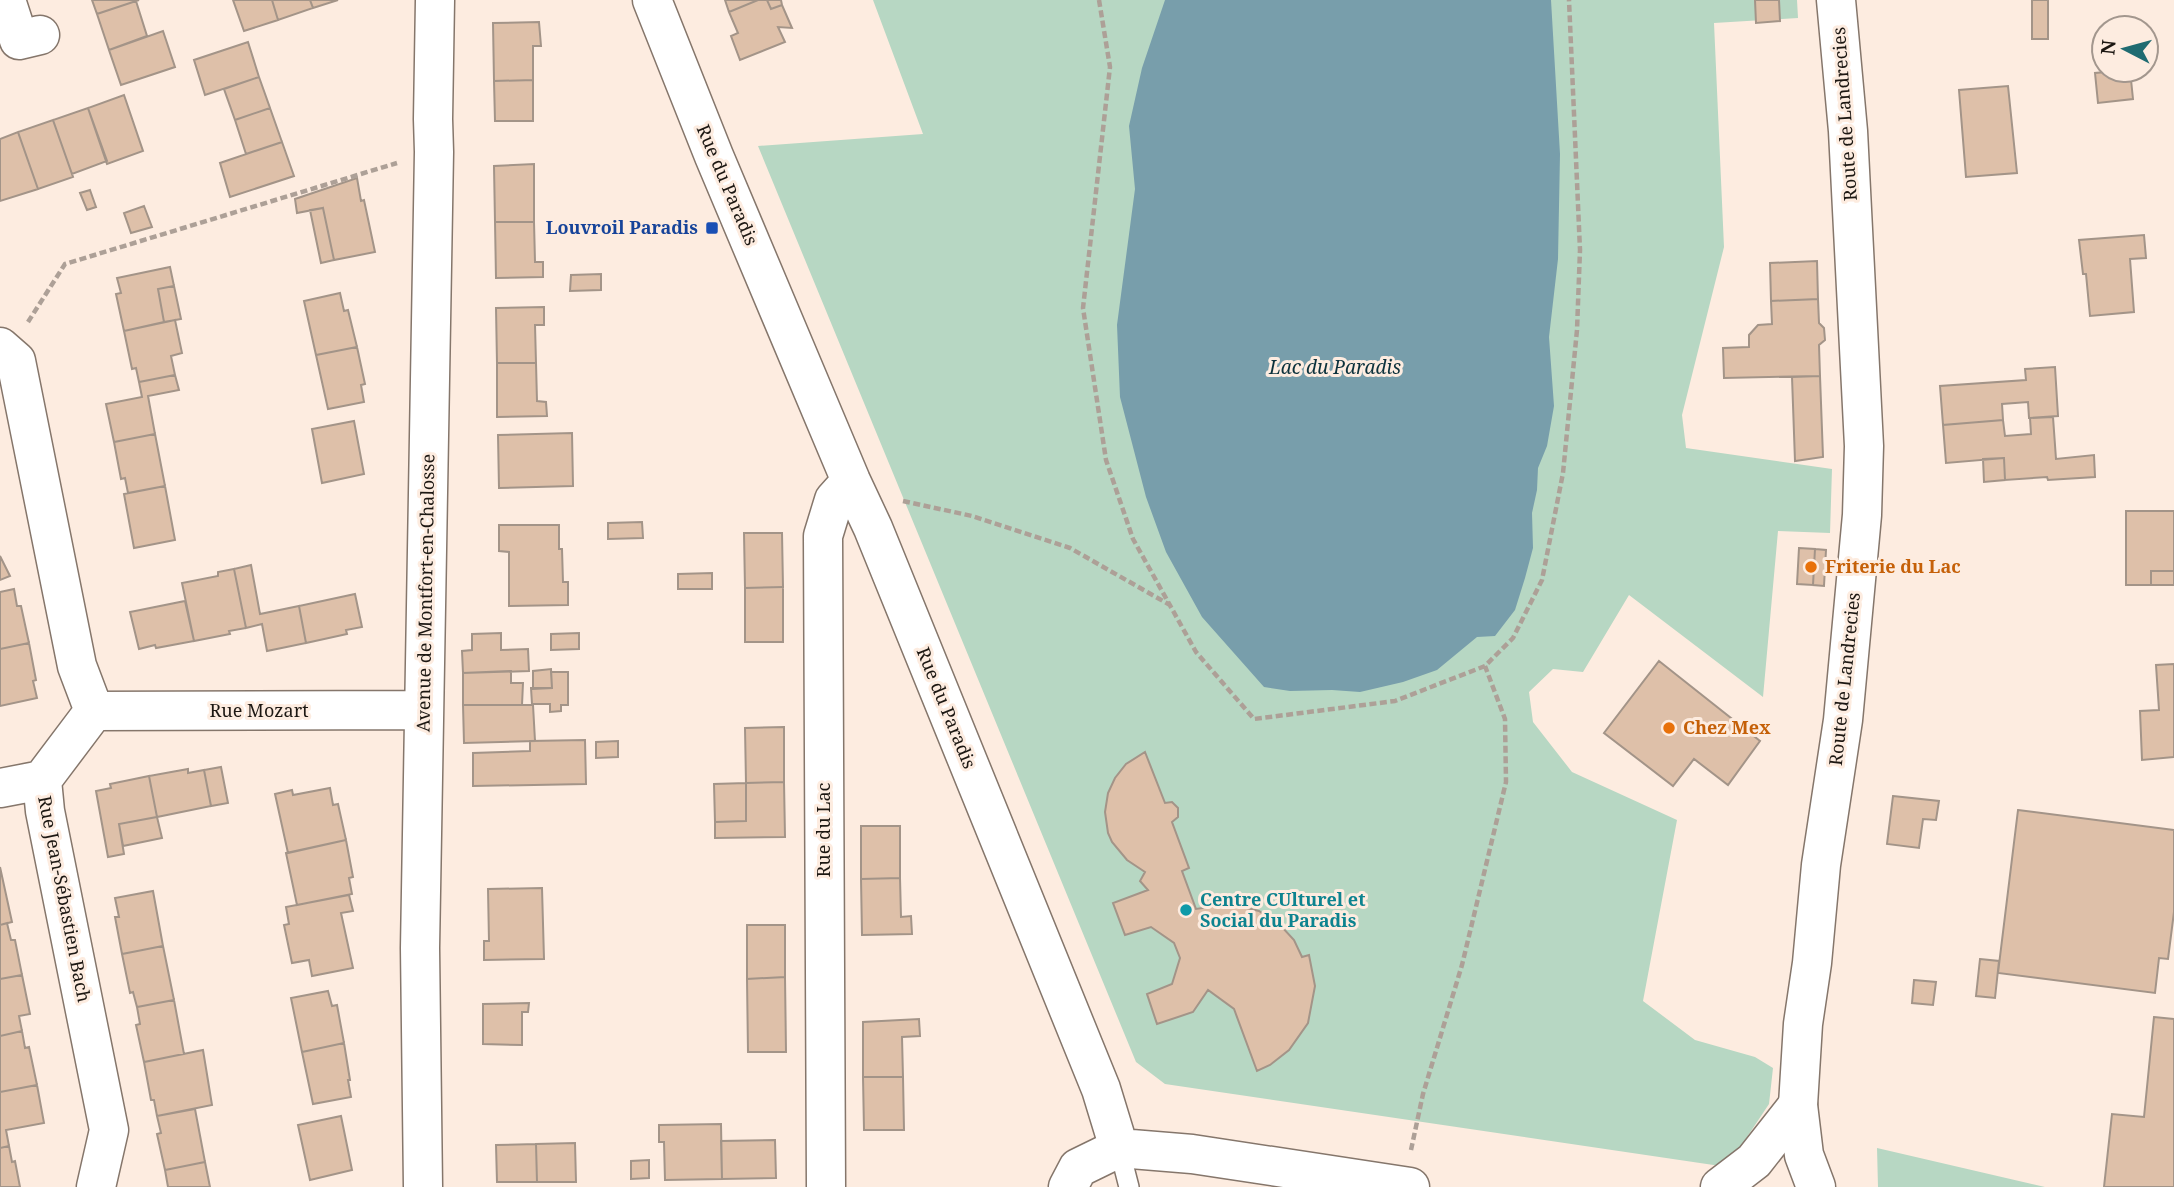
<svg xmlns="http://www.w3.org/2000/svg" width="2174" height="1187" font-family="'Noto Serif',serif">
<rect width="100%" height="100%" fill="#fdece0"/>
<path fill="#b7d7c3" d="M873 0H1797L1798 18 1714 23 1724 247 1682 415 1686 448 1832 469 1830 533 1778 531 1763 697 1629 595 1583 672 1553 669 1529 692 1533 722 1572 772 1677 820 1643 1001 1695 1040 1755 1057 1773 1068 1769 1104 1727 1167 1165 1084 1136 1062 758 146 923 134Z
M1877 1148 2045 1187H1878Z"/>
<path fill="#789eab" d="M1165 0H1551L1560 154 1558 259 1549 337 1554 406 1547 446 1538 468 1537 490 1532 513 1533 548 1525 578 1515 610 1495 636 1477 637 1437 670 1403 682 1360 692 1332 690 1290 691 1264 687 1202 617 1166 552 1146 497 1120 397 1117 325 1135 189 1129 126 1142 68Z"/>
<path fill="#dec0a9" stroke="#a39488" stroke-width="2" d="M92 0H139L97 14Z
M233 0H272L278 20 244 31Z
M272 0H310L313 8 278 20Z
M310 0H338L313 8Z
M725 0H758L729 12Z
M758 0H767L771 9 782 5 792 28 778 27 785 42 740 60 731 36 738 33 729 12Z
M767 0H781L782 5 771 9Z
M1755 0H1779L1780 21 1756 23Z
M2032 0H2048V39H2032Z
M136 1 147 36 109 50 97 14Z
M539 22 541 46H533V80L494 81 493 23Z
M163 31 175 67 121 85 109 50Z
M248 42 259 77 205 95 194 60Z
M2130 70 2133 99 2098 103 2095 73Z
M259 77 270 108 235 120 224 89Z
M533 80V121H495L494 81Z
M2008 86 2017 173 1966 177 1959 90Z
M124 95 143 151 107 164 88 108Z
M88 108 107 161 72 174 53 120Z
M270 108 282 142 246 154 235 120Z
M53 120 73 177 38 189 18 132Z
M18 132 38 189 0 201V139Z
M282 142 294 176 230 197 220 163Z
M534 164V222H495L494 166Z
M357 178 361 201 364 200 375 252 334 260 323 208 297 213 295 199Z
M90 190 96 207 87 210 80 193Z
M144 206 152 227 131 233 124 213Z
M323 208 334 260 321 263 310 210Z
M495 222H534L535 262H543V277L496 278Z
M2144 235 2146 258 2130 259 2134 312 2090 316 2086 274H2083L2079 240Z
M1817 261 1818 299 1771 301 1770 263Z
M170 267 174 286 158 289 164 322 124 331 116 294 121 293 117 278Z
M601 274V290L570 291 571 275Z
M174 286 181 319 164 322 158 289Z
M340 293 344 311 348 310 357 347 316 355 304 301Z
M1818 299 1819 323 1824 328 1825 340 1819 345 1820 376 1724 378 1723 348 1749 347V335L1758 325 1772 324 1771 301Z
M544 307V325H535L536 363H497L496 308Z
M175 320 182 353 171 356 175 375 139 382 136 368 132 369 124 331Z
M357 347 365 384 361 385 364 402 328 409 316 355Z
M497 363H536L537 401 546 402 547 416 497 417Z
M2055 367 2058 416 2029 418 2028 402 2002 404 2003 420 1943 425 1940 386 2026 380 2025 369Z
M175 375 179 390 148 396 155 434 114 442 106 404 142 397 139 382Z
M1820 376 1823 457 1795 461 1792 377Z
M2053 417 2056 459 2094 455 2095 477 2048 480 2047 477 2005 480 2004 458 1946 463 1943 425 2003 420 2005 436 2031 434 2030 418Z
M354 421 364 474 322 483 312 429Z
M572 433 573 486 499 488 498 435Z
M155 434 165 486 128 493 125 478 121 479 114 442Z
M2004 458 2005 480 1984 482 1983 459Z
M165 486 175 540 134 548 124 494Z
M2126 511H2174V571H2151V585H2126Z
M642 522 643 538 608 539V523Z
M499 525H559V549H562L563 582H568V605L509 606V552L499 551Z
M744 533H782L783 587 745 588Z
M1799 548 1815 549 1813 585 1797 584Z
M1815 549 1826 550 1824 586 1813 585Z
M0 556 10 576 0 580Z
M251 565 260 614 299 606 306 643 267 651 262 624 246 628 234 569Z
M234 569 246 628 229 631 230 634 194 641 182 583 218 576V572Z
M2151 571H2174V585H2151Z
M712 573V589H678V574Z
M783 587V642H745V588Z
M14 589 17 606H21L29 643 0 649V592Z
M355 594 362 627 346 630 347 634 306 643 299 606Z
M185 601 194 641 156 648 155 645 139 649 130 612Z
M501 633V650L528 649 529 671 463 673 462 651 472 650V634Z
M579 633V649L551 650V634Z
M29 643 36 680 33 681 37 698 0 706V649Z
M1659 661 1760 741 1728 785 1694 759 1673 786 1604 733Z
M2174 664V757L2142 760 2140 711 2159 710 2156 665Z
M551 669 552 688 533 689V671Z
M511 671V683H523L522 705H463V673Z
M551 672H568V705H561V711L550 712V704H532L531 688H552Z
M463 705H533L535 741 464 743Z
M784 727V782L746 783 745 728Z
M585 740 586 784 473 786V753L530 751V741Z
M618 741V757L596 758V742Z
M1145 752 1165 803 1172 802 1178 808V817L1172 822 1189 868 1182 871 1196 909 1231 904 1259 911 1282 927 1294 940 1302 957 1309 955 1315 986 1308 1023 1289 1050 1270 1065 1257 1071 1234 1009 1208 990 1193 1012 1157 1024 1147 994 1172 984 1180 958 1174 943 1151 927 1125 935 1113 903 1148 890 1140 881 1145 872 1127 860 1112 842 1108 833 1105 812 1108 793 1115 778 1126 764Z
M221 767 228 803 211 806 204 770Z
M188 769V773L204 770 211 806 157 817 149 776Z
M149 776 157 817 119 824 124 854 108 857 96 791 111 788 110 784Z
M784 782 785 837 715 838V822L746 821V783Z
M746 783V821L715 822 714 784Z
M330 788 333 805 338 804 346 840 288 853 275 794 292 790 293 795Z
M1893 796 1939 801 1936 820 1923 819 1919 848 1887 844Z
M2018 810 2174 830V912L2168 959 2159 958 2155 993 1998 973Z
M157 817 162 838 123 846 119 824Z
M861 826H900V878L861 879Z
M346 840 353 877 349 878 352 894 297 905 286 853Z
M0 867 12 922 0 925Z
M900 878 901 917 911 916 912 934 862 935 861 879Z
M542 888 544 959 484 960V941H489L488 889Z
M153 891 163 946 122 954 115 917H119L115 898Z
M349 895 353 911 341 913 353 968 312 976 309 960 292 963 284 925 289 924 286 907Z
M7 923 11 940H15L22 975 0 979V925Z
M747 925H785V977L747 979Z
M163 946 174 1000 137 1007 133 992 130 993 122 954Z
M1980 959 1999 961 1995 998 1976 996Z
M22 975 30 1014 19 1016 22 1031 0 1036V979Z
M785 977 786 1052H748L747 979Z
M1914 980 1936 982 1933 1005 1912 1003Z
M328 991 332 1006 337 1005 344 1043 302 1052 291 998Z
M174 1000 184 1054 144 1062 136 1025 140 1024 137 1007Z
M529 1003 528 1012H522V1045L483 1044V1004Z
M2154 1017 2174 1019V1187H2104L2112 1114 2144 1117Z
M919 1019 920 1036 902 1037 903 1077H863V1022Z
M22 1031 25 1048 29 1047 37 1085 0 1092V1036Z
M344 1043 350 1080H348L351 1097 313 1104 302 1052Z
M203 1050 212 1105 157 1116 154 1100H151L144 1062Z
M863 1077H903L904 1130H864Z
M37 1085 44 1123 6 1130 9 1146 0 1148V1092Z
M195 1109 205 1162 165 1170 157 1134 161 1133 157 1116Z
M341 1116 352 1170 310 1180 298 1125Z
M721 1124 722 1179 665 1180 664 1142H659V1125Z
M775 1140 776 1178 722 1179 721 1141Z
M575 1143 576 1182H537L536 1144Z
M536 1144 537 1182H497L496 1145Z
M9 1146 12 1162 15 1161 20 1187H0V1148Z
M649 1160V1178L631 1179V1161Z
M205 1162 210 1187H168L165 1170Z"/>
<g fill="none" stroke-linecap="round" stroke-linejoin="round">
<g stroke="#85766b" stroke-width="22">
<path id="service" d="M1119 1148 1129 1187"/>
</g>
<g stroke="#85766b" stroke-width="41">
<path id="minor" d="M6 0 19 40 40 35
M652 0 714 156 851 481 873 528 1101 1089 1119 1148
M0 347 16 361 77 666 94 711
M94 711 42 780 45 811 109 1130 96 1187
M94 711 424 710
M0 788 42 780
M1119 1148 1192 1154 1410 1187
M423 1187 420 948 434 152 433 119 435 0
M826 1187 823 536 834 500 851 481
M1068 1187 1078 1168 1119 1148
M1720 1187 1754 1161 1798 1105"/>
</g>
<g stroke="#85766b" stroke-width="41">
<path id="secondary" d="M1816 1187 1804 1155 1798 1105 1803 1024 1812 963 1821 865 1843 720 1862 515 1864 446 1848 131 1836 0"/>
</g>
<path stroke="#ada097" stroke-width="4.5" stroke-dasharray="7 3.5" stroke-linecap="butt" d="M1099 0 1110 67 1083 308 1106 460 1133 539 1196 652 1254 719 1395 701 1485 666 1513 638 1542 580 1563 473 1577 330 1580 250 1569 0
M28 322 65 264 397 163
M903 501 972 516 1070 548 1170 605
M1411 1150 1423 1094 1462 965 1506 782 1505 719 1485 666"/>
<use href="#service" stroke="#fff" stroke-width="19"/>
<use href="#minor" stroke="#fff" stroke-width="38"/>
<use href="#secondary" stroke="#fff" stroke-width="38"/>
</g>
<rect fill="#1a4fb4" stroke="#fdece0" stroke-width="2.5" x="705" y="221" width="14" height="14" rx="3.5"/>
<g fill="#e8710a" stroke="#fdece0" stroke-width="2.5">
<circle cx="1811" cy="567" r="7"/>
<circle cx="1669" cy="728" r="7"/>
</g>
<circle fill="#0f9aa8" stroke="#fdece0" stroke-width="2.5" cx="1186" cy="910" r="7"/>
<g text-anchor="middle" stroke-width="6" stroke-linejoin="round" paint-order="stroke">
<g font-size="18" fill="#1c1712" stroke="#fdece0">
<text transform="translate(1845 114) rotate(-94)" y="6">Route de Landrecies</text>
<text transform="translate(727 185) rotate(67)" y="6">Rue du Paradis</text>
<text transform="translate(426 593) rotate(-89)" y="6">Avenue de Montfort-en-Chalosse</text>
<text transform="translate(1845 679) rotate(-84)" y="6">Route de Landrecies</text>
<text transform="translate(946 708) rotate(68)" y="6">Rue du Paradis</text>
<text x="259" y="717">Rue Mozart</text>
<text transform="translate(824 830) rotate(-90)" y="6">Rue du Lac</text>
<text transform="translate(64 899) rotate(79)" y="6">Rue Jean-Sébastien Bach</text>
</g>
<g font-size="18" font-weight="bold" fill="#164399" stroke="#fdece0" text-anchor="end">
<text x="698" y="234">Louvroil Paradis</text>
</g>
<g font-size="18" font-weight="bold" fill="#c56008" stroke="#fdece0" text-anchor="start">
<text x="1825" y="573">Friterie du Lac</text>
<text x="1683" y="734">Chez Mex</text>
</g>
<g font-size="18" font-weight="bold" fill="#0d838f" stroke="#fdece0" text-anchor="start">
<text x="1200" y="906">Centre CUlturel et<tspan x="1200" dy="21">Social du Paradis</tspan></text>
</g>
<g font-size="19" font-style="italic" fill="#0b313c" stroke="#fdece0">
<text x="1335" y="374">Lac du Paradis</text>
</g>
</g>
<g transform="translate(2125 49) rotate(276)"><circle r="33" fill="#fdece0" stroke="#a3978e" stroke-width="2"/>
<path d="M0-5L12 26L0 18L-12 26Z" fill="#1f6b71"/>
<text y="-10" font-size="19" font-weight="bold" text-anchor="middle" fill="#1c1712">N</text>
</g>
</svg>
